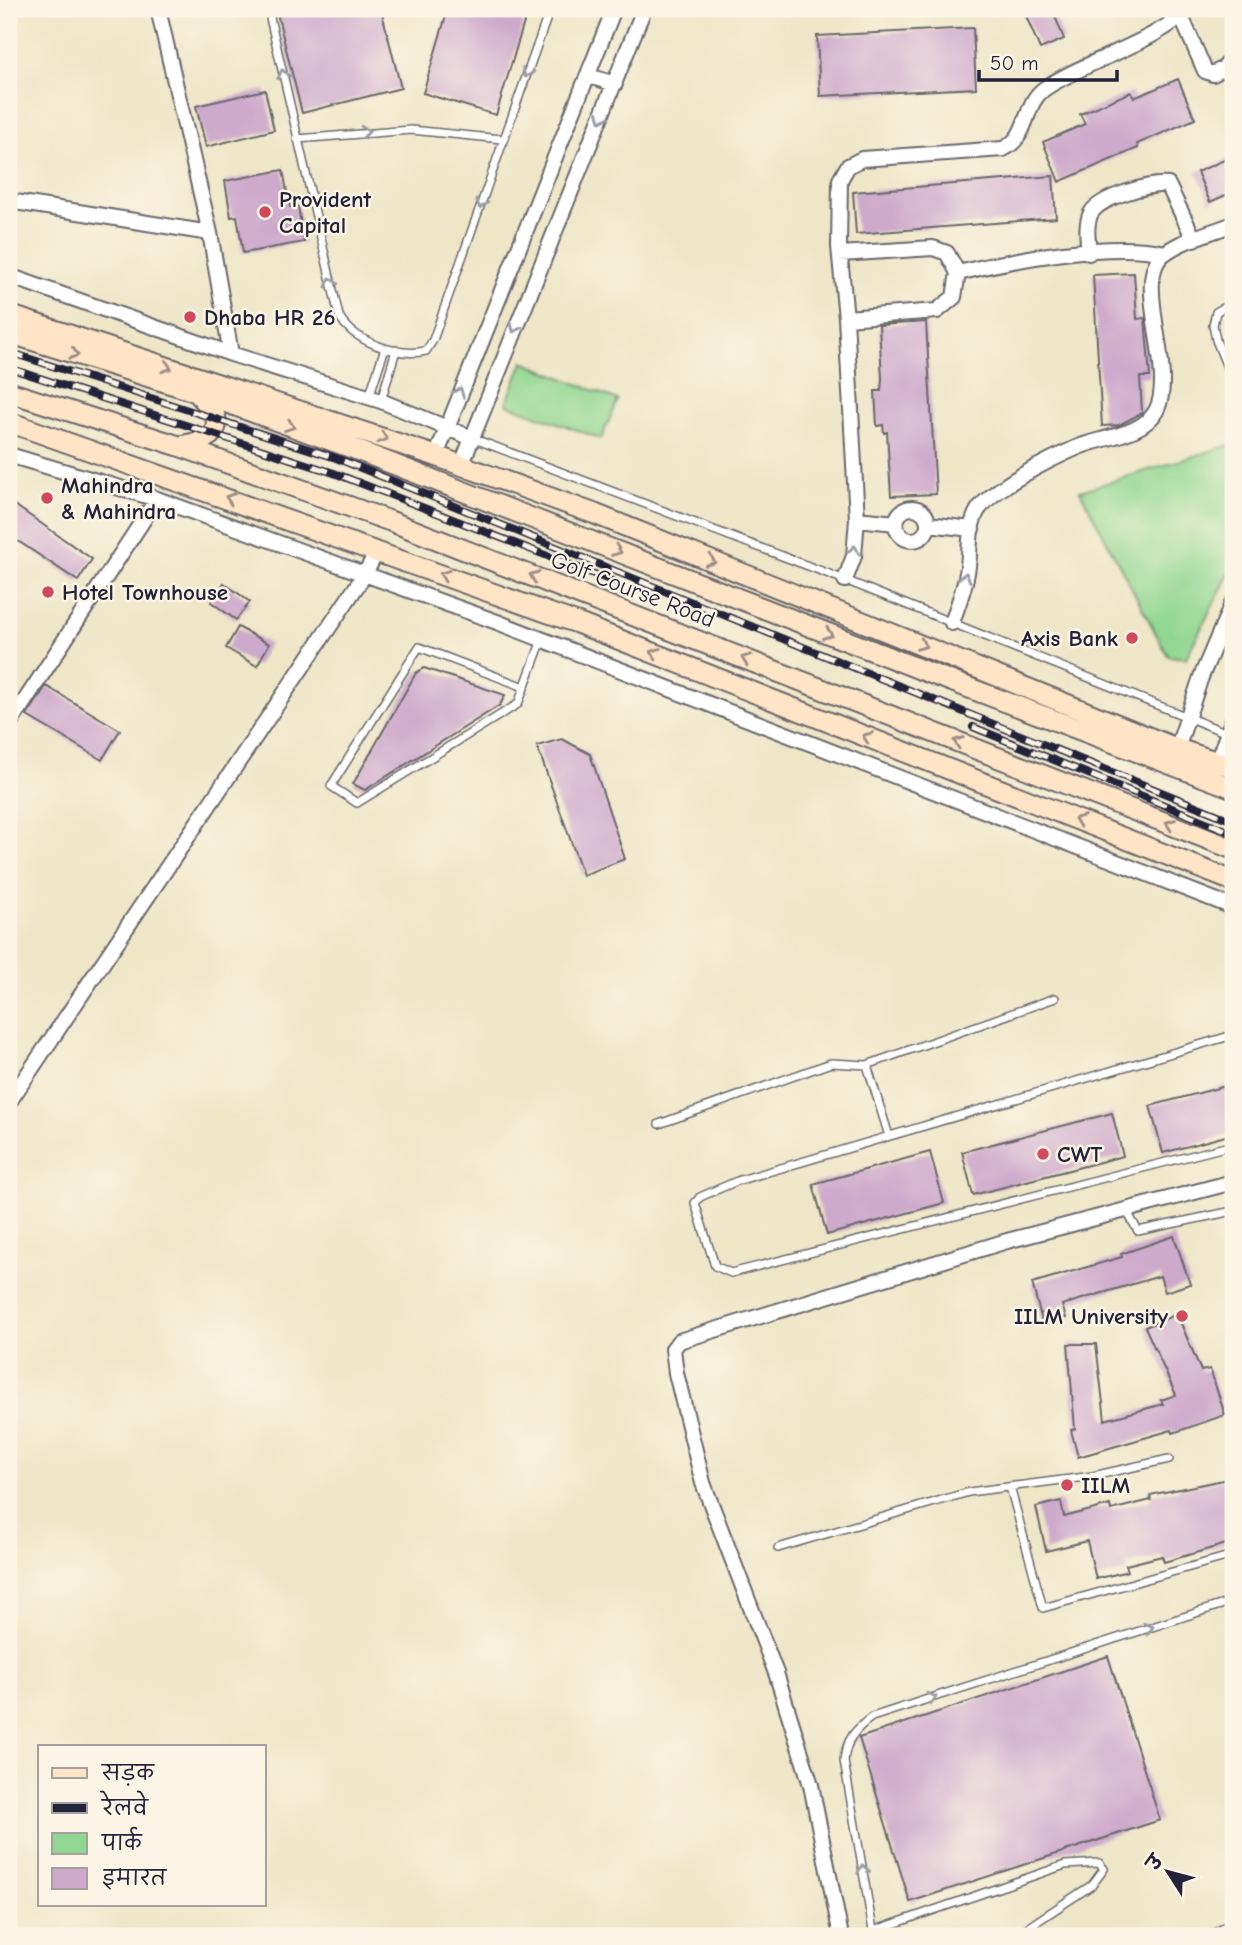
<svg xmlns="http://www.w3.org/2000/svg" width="1242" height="1945" font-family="'Comic Neue','Playpen Sans Deva',sans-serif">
<rect width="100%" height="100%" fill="#fcf5e5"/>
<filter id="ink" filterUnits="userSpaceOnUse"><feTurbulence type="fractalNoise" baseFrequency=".0143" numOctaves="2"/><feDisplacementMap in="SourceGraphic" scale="14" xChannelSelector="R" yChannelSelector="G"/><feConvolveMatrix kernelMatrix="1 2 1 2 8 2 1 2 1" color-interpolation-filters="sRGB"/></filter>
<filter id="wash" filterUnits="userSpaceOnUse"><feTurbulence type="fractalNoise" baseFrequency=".00686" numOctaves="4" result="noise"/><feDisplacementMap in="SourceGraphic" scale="28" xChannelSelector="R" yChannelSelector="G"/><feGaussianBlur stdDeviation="1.57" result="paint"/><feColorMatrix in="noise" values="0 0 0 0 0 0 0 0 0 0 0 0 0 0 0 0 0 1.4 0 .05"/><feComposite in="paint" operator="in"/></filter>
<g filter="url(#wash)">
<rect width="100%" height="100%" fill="#eee6c7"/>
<path fill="#92d791" stroke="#5a7c66" stroke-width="2" d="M523 362 618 400 601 439 506 404Z
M1233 444V566L1186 658 1168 656 1080 491Z"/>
<g id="blocks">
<path fill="#cda9cc" d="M276 9H381L401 88 302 113Z
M448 9H528L496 115 423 93Z
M1023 9H1052L1064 39 1040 49Z
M973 28 976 88 820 96 817 36Z
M1178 79 1195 119 1137 144 1138 148 1059 182 1043 142 1085 124 1080 114 1131 92 1134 98Z
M265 90 274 130 206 147 196 106Z
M1233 156V192L1210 202 1197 172Z
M283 170 290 207 298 206 304 242 243 253 237 216 231 217 225 181Z
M1053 176 1056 218 856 234 853 192Z
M1134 273 1137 319 1145 318 1150 377H1140L1142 413 1119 425 1102 426 1093 275Z
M926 322 936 494 891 496 887 432 884 433 883 425 877 426 875 391H881L882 379 879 325Z
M9 501 92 559 78 581 9 535Z
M224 583 250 602 236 620 211 602Z
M238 627 269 644 257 666 226 648Z
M424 668 505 695 500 705 365 790 353 784 416 673Z
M46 686 120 730 102 760 27 716Z
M562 739 590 754 625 859 583 875 537 746Z
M1233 1084V1134L1163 1153 1150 1106Z
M1112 1113 1123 1156 973 1195 962 1152Z
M930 1152 944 1203 827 1235 813 1184Z
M1174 1236 1190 1284 1165 1292 1160 1276 1062 1305 1066 1318 1043 1325 1032 1283 1122 1257 1121 1254Z
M1177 1314 1201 1371 1210 1369 1225 1415 1173 1433 1172 1430 1078 1457 1071 1430 1075 1429 1068 1344H1096L1105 1420 1163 1404 1161 1400 1176 1395 1145 1327Z
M1233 1478V1542L1164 1562 1162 1556 1126 1565 1128 1571 1096 1579 1087 1541 1046 1551 1036 1507 1061 1501 1064 1517 1110 1505 1111 1510 1151 1500 1150 1495Z
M1108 1656 1160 1820 910 1902 859 1738Z"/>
</g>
</g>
<g filter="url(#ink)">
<use href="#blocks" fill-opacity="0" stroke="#69676c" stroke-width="2"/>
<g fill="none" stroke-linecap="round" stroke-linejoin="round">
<g stroke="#69676c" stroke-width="10">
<path id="lane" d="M268 9 339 316C354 342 397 357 426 351L433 340 550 9
M297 139 411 130 502 139
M1233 302 1216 312 1213 325 1216 340 1233 382
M369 397 385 348
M381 401 396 350
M472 438 845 580 1227 733
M524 687 419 647 331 786 357 803 518 704 542 640
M1233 1035 737 1181 700 1197 695 1203 715 1266 731 1273 1233 1145
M867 1065 1055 998
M659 1124 831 1063 867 1065 889 1136
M1126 1210 1138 1231 1233 1211
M1010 1487 1043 1608 1233 1555
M778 1548 969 1492 1093 1476 1169 1459
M873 1931 1065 1865 1099 1863 1104 1869 1092 1885 1015 1936
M874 1936 844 1761C846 1740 855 1729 872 1717L1233 1601
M1211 1936 1233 1921"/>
</g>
<g stroke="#69676c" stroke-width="18">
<path id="street" d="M158 9 210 233 231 354
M1181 16 1205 71 1213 74 1224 68 1233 57
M589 76 615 84
M9 201 210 233
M1089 253C1088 240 1085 225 1091 213 1100 197 1151 183 1168 185L1194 239
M840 254 933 248 947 253 958 273 954 297 937 311 846 318
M958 273C1013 259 1110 241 1165 253
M9 276 231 354 381 401 472 438
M9 455 157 499 497 622 1233 907
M436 456 614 9
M461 466 644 9
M896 524a16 16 0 1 1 32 0a16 16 0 1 1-32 0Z
M857 519 896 523
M928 524 972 529
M845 580 854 556 857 519 846 318 839 247 840 180 848 166 862 159 1003 149C1030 137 1023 104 1044 89 1080 63 1162 40 1187 9
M952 623C957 607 964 590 967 573 971 553 967 528 978 510 994 487 1049 460 1076 448 1100 437 1142 436 1156 411 1178 371 1130 277 1165 253 1184 239 1211 233 1233 224
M9 725 157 499
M1174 758 1201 677 1233 602
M1214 770 1233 719
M9 1102 365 574 377 551
M841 1936 811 1785 776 1673 703 1483 676 1373 673 1349 679 1341 1007 1241 1233 1182"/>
</g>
<g stroke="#69676c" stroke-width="23">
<path id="secondary" d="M9 315 436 456 595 514 1178 749 1233 767
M9 333 197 392 349 447 927 672 1233 788
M9 392 179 446 390 521 1233 849
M9 422 577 623 1233 881
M180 446C216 440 230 425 200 396"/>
</g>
<use href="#lane" stroke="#fff" stroke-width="7"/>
<use href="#street" stroke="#fff" stroke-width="14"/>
<use href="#secondary" stroke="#ffe4c6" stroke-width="19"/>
<g stroke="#22223b" stroke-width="8">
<path id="rail" d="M9 352 336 458 1233 821
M9 368 334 473 612 581
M973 727 1233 833"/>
</g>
<use href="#rail" stroke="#fcf5e5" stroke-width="5" stroke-dasharray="16" stroke-linecap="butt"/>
</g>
<defs><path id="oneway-chevron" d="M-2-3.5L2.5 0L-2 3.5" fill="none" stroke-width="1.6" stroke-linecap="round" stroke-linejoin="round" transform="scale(1.75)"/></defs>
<g stroke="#9c9ca7">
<use href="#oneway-chevron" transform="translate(527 73) rotate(110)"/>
<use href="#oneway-chevron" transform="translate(283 74) rotate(-103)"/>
<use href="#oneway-chevron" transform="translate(602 118) rotate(112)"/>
<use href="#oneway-chevron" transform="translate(365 132) rotate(-5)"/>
<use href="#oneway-chevron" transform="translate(481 204) rotate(109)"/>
<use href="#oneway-chevron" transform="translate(331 282) rotate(-104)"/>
<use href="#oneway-chevron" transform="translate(515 328) rotate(113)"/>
<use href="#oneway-chevron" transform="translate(459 392) rotate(-68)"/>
<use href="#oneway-chevron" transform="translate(854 550) rotate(-82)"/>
<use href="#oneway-chevron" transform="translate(965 577) rotate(-77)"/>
<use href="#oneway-chevron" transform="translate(1149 1628) rotate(-18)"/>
<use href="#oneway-chevron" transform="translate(932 1698) rotate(-18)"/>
<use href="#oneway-chevron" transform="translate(863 1869) rotate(-100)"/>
</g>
<g stroke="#9c8d87">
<use href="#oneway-chevron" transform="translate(74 354) rotate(17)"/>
<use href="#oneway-chevron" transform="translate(167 367) rotate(18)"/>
<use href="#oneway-chevron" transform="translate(290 426) rotate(20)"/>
<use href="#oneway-chevron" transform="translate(383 438) rotate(19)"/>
<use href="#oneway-chevron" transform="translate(230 498) rotate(-160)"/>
<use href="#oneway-chevron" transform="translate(617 551) rotate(21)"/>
<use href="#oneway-chevron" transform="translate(711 561) rotate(22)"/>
<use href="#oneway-chevron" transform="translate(444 575) rotate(-160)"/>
<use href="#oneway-chevron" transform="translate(534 576) rotate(-159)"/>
<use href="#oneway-chevron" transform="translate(828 634) rotate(21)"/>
<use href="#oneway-chevron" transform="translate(922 645) rotate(22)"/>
<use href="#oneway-chevron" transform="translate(655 653) rotate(-159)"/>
<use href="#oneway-chevron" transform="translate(746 659) rotate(-159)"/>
<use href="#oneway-chevron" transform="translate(867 737) rotate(-159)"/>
<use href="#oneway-chevron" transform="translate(958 742) rotate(-159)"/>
<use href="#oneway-chevron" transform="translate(1079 820) rotate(-159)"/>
<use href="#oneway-chevron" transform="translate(1170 824) rotate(-159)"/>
</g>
</g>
<g fill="#d1495b" stroke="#fcf5e5" stroke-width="2.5">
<circle cx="265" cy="212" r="7"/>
<circle cx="190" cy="317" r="7"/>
<circle cx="47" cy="498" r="7"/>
<circle cx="48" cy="592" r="7"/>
<circle cx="1132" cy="638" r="7"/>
<circle cx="1043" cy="1154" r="7"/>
<circle cx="1182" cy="1316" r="7"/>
<circle cx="1067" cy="1485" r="7"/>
</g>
<g text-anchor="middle" stroke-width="5" stroke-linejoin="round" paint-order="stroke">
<g font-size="23" font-weight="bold" fill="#22223b" stroke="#fcf5e5" text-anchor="start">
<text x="279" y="207">Provident<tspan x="279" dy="26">Capital</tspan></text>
<text x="204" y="325">Dhaba HR 26</text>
<text x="61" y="493">Mahindra<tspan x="61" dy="26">&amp; Mahindra</tspan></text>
<text x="62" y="600">Hotel Townhouse</text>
<text x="1118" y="646" text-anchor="end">Axis Bank</text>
<text x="1057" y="1162">CWT</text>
<text x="1168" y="1324" text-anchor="end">IILM University</text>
<text x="1081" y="1493">IILM</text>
</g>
<g font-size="23" fill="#22223b" stroke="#fcf5e5">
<text transform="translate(633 589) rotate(21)" y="8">Golf Course Road</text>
</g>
</g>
<rect width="1242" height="1945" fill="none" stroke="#fcf5e5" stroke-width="35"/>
<rect x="38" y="1745" width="228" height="161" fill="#fcf5e5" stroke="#a5a1a1" stroke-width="2"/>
<rect x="52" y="1768" width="35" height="10" fill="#ffe4c6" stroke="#a5a1a1" stroke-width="2"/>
<text x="102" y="1780" font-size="21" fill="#22223b">सड़क</text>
<rect x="52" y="1803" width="35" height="10" fill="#22223b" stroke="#a5a1a1" stroke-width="2"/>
<text x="102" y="1815" font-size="21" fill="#22223b">रेलवे</text>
<rect x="52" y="1833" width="35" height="21" fill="#92d791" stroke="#a5a1a1" stroke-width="2"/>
<text x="102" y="1850" font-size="21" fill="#22223b">पार्क</text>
<rect x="52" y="1868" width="35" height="21" fill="#cda9cc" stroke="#a5a1a1" stroke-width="2"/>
<text x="102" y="1885" font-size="21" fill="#22223b">इमारत</text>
<g transform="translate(1168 1872) rotate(306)" stroke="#fcf5e5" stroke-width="5" paint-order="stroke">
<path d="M0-5L12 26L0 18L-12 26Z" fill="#22223b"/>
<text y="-10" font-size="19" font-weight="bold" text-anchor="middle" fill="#22223b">उ</text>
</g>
<path d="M979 70v10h138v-10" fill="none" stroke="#22223b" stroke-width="3.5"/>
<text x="990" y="70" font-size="21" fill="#22223b" stroke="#fcf5e5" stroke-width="5" paint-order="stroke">50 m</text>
</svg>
